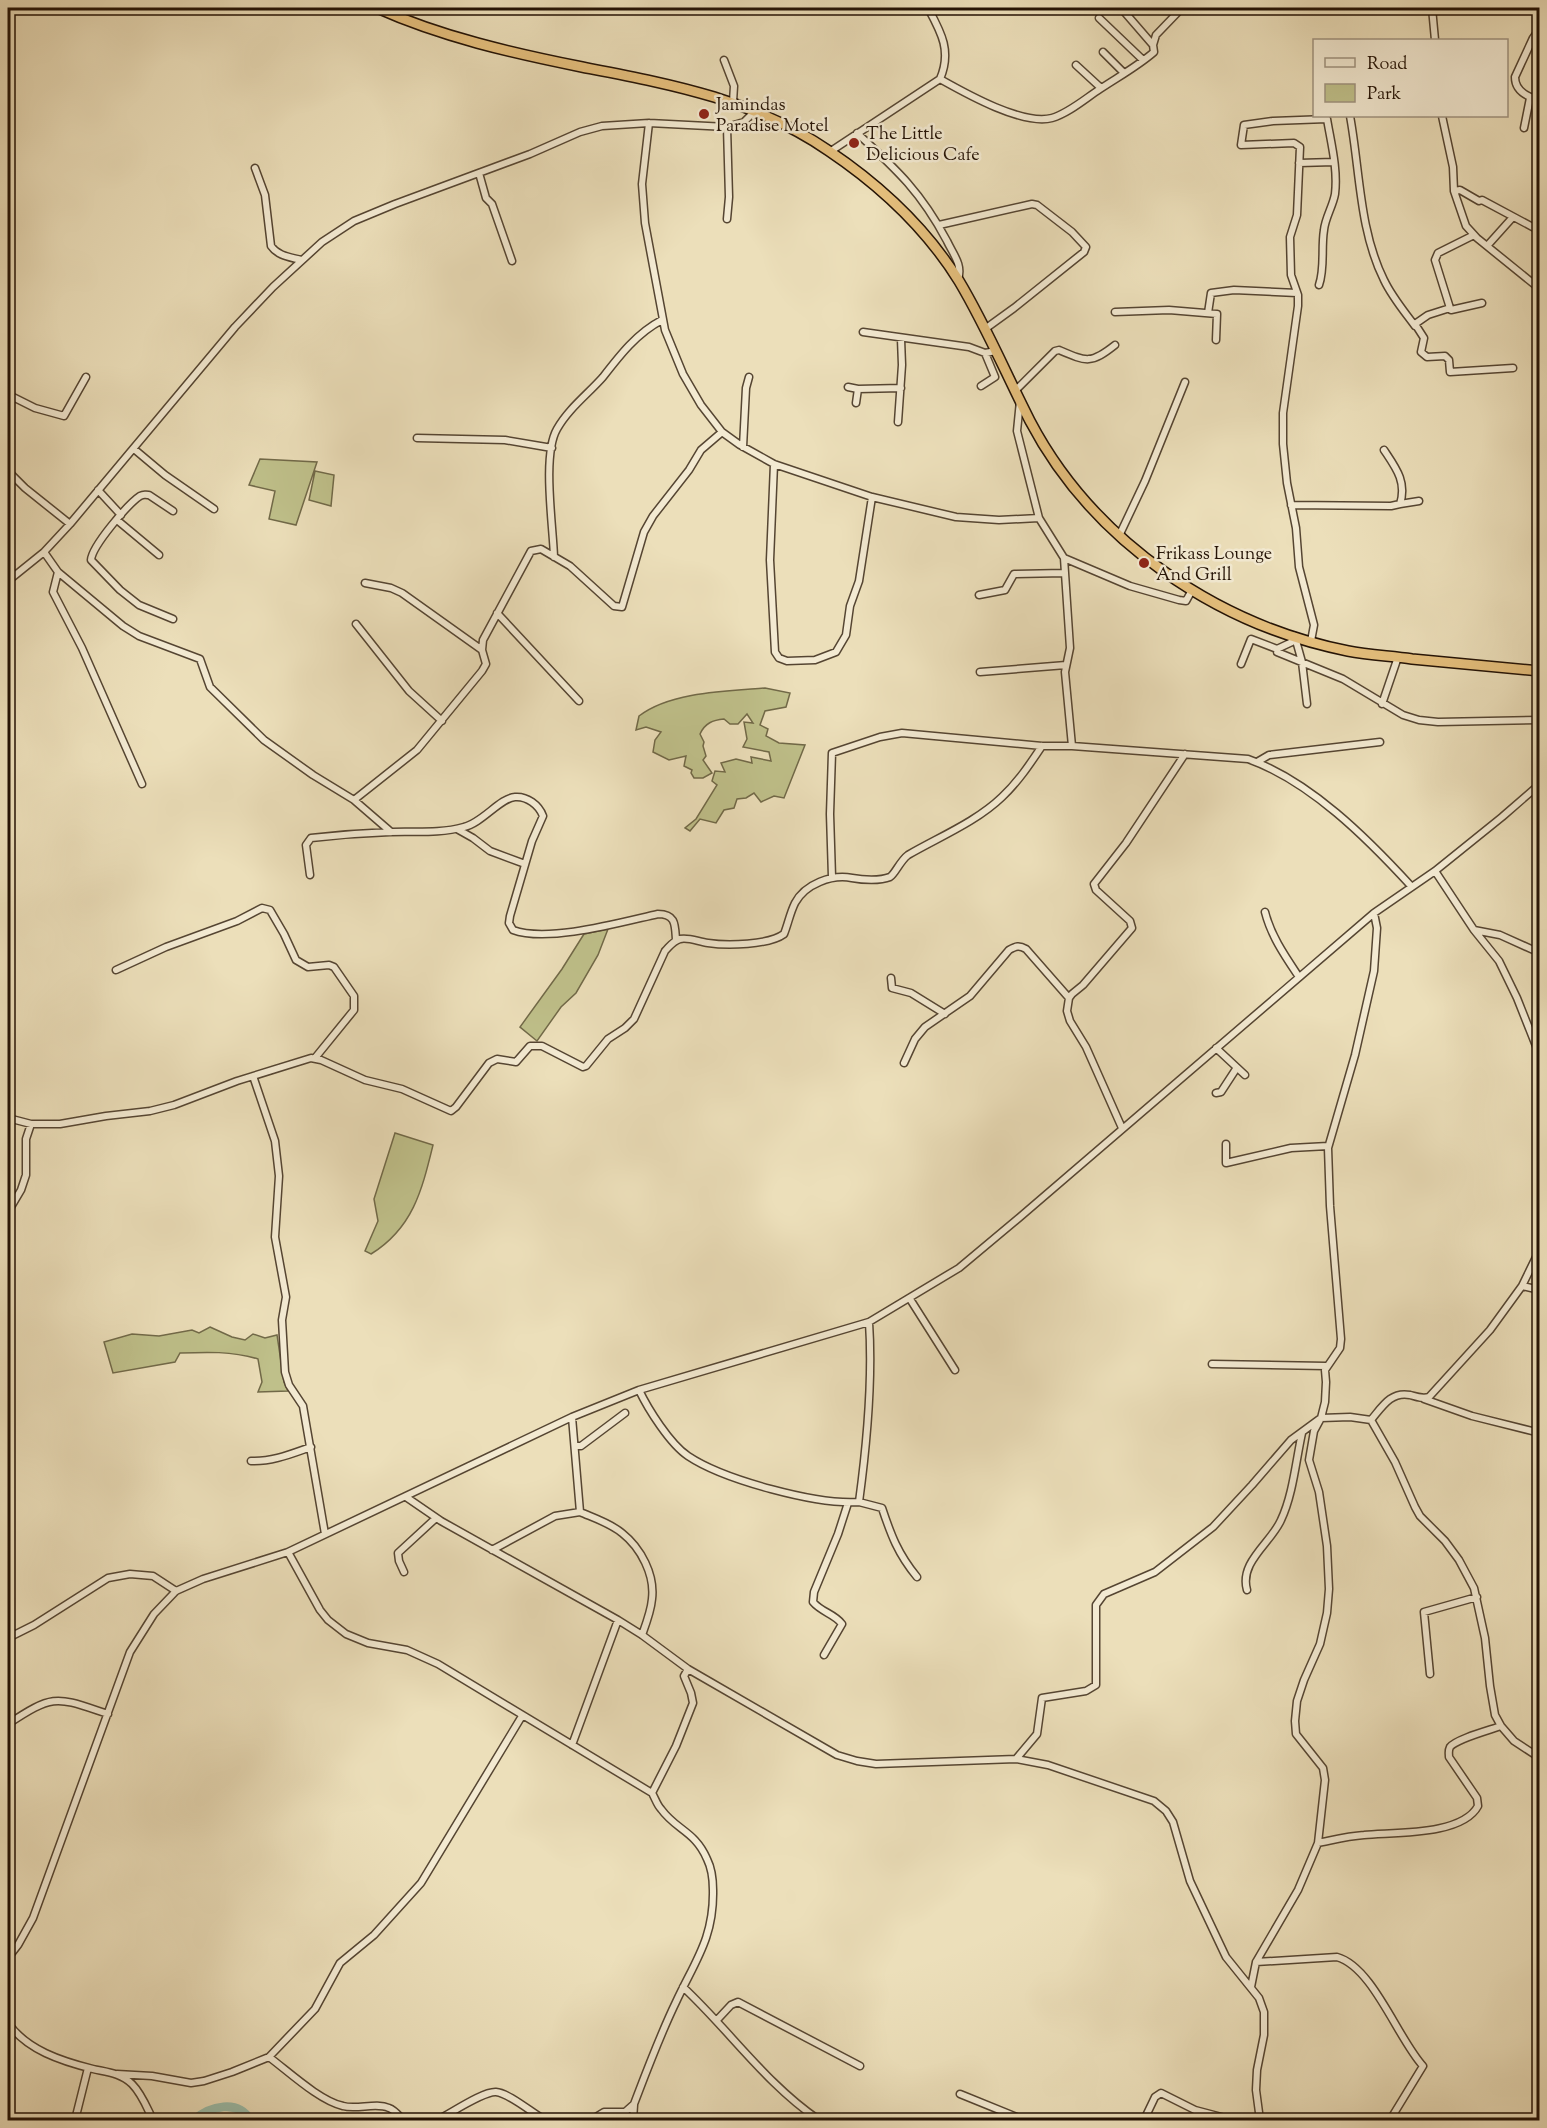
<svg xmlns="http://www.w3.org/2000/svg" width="1547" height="2128" font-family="'Sorts Mill Goudy',serif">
<rect width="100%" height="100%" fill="#ecdfba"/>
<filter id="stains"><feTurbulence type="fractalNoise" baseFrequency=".00333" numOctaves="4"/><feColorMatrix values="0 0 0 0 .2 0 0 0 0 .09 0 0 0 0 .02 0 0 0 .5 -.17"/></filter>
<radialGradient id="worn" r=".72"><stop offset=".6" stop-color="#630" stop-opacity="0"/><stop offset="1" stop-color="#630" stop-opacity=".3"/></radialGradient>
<path fill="#bfc08a" stroke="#716948" stroke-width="1.5" d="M260 459 317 462 296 525 269 519 275 491 249 485Z
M315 471 334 475 331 506 309 500Z
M765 688 790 693 786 707 765 711 760 725 768 729 766 736 779 743 805 745 784 798 774 796 761 802 754 793 746 798 737 799 734 808 724 810 716 823 700 819 690 831 685 828 696 819 717 785 712 781 715 771 725 772 721 763 736 759 752 763 751 757 771 761 769 752 743 747 747 739 744 722 753 723 747 714 738 724H730L724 719C713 720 705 723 700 734L704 742 703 746 706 756 703 760 712 773 703 778H694L691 773 692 770 684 766 686 756 669 760 653 752 655 740 661 732 646 727 636 730 639 716C670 692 726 691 765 688Z
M608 929 598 955 576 993 561 1007 537 1041 520 1027 562 969 584 934Z
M395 1133 433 1145C422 1190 413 1228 371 1254L365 1251 378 1221 374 1199Z
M210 1327 232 1337 245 1340 253 1334 265 1338 277 1335 284 1382 288 1391 258 1392 262 1382 258 1359C232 1351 206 1352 180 1353L175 1362 113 1373 104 1342 132 1334 159 1336 192 1330 199 1333Z"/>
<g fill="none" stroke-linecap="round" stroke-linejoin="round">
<path stroke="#9abdaa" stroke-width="9" d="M194 2120C210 2106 238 2099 250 2120"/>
<g stroke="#554532" stroke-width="9">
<path id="minor" d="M1432 8 1435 40
M1099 18 1143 60
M1540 28 1533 38 1515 77C1515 91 1527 97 1540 100
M1153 45 1156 35 1182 8
M1103 52 1124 73
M724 60 734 86 733 102
M1076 65 1101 88
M940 79C965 93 1023 126 1052 118 1069 113 1086 98 1100 89 1118 77 1138 66 1154 52L1153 45 1121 8
M1350 116C1360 170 1359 230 1384 280 1392 297 1404 311 1415 326
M1442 116 1453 167 1454 191 1466 226 1477 238 1540 289
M649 123 642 184 645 223 665 330 683 374 701 405 722 432 740 445 774 464 872 497 956 517 999 520 1039 518
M727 127 729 197 727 219
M1524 128 1530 98
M857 133C897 170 921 192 947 241 953 254 963 265 958 279
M831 151 940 79C952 51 941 32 928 8
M1299 163 1334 162
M255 168 265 195 271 246C278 256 290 257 301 260
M479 173 486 198 492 204 512 261
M1454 191 1460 190 1479 201 1482 200 1540 231
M939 225 1032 204 1037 205 1072 232 1086 247 1084 252 1014 308 985 329
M1487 246 1513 217
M1482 303 1451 310 1450 308 1428 315 1415 324 1424 338 1421 352 1427 357 1445 356 1449 360 1450 372 1513 368
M1450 308 1435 260 1438 253 1474 235
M1115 312 1169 310 1217 314 1216 340
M1208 313 1211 293 1234 290 1297 293
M863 332 969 347 985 353 996 351
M981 386 995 377 985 353
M848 387 858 389 901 388
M1016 390 1055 351 1059 350C1087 362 1091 364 1115 345
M8 397H13L35 408 64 416 86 377
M1020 401 1017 431 1039 518 1064 558 1130 586 1179 600 1186 601 1192 590
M856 403 858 389
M898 422 902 365 901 339
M417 438 505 440 552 448
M743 447 746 388 749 377
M134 449 165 475 214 509
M774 464 770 560 775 652 779 658 787 661 815 660 836 652 846 635 850 606 859 581 872 497
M8 471 25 488 70 524
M98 490 121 515
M1400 504 1419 501
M1291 505 1391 506 1400 504C1407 482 1396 468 1384 450
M173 511 149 495C144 495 144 494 140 496 128 504 92 546 91 560L120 590 139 605 173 619
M117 520 159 555
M1119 536 1145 481 1185 382
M44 552 58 572 123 626 139 636 200 659 210 687 264 740 313 775 354 800 391 832
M554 557C553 525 542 455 557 429 568 409 588 394 603 377 620 355 637 333 662 320
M1064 558 1070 648 1065 672 1072 746
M58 572 53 592 82 648 142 784
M8 581 44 552 70 524 235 327 273 287 322 242 354 221 395 204 530 154 580 132 602 126 649 123 727 127 744 122 755 111
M365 583 391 588 402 593 482 650
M979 595 1005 590 1014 574 1064 573
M497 613 579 701
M356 624 409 691 442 721
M1295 636 1292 642 1277 649V652L1343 679 1403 715 1419 720 1438 722 1540 720
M1295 637 1302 662 1307 704
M1311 641 1314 625 1299 567 1296 528 1287 483 1283 444V413L1298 306V295L1291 275 1290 237 1297 215 1300 147 1294 143 1241 145 1244 125 1273 121 1327 119C1331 143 1338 169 1335 194 1333 206 1325 218 1324 230 1321 248 1325 268 1319 285
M1241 664 1251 639 1277 649
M980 672 1066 665
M1382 704 1398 657
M1257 762 1269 755 1380 742
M354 800 417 750 482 671 486 664 482 650 483 640 531 551 541 549 570 566 614 606 622 607 644 532 653 516 689 470 701 450 722 432
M457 829 473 838 490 851 525 864
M1435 871 1474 930 1499 961 1517 998 1540 1056
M310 875 306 845 311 838C337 835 363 833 390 832 414 831 439 834 464 827 482 823 500 798 515 797 527 796 539 805 543 816L532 841 510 916 509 923 513 930C548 943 622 922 658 914 676 914 675 925 676 940
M832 877 830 814 832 753 880 737 902 733 1042 746H1072L1248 759C1310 781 1367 838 1411 886
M1265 912C1271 936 1285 956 1299 977
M1474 930 1500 935 1540 953
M116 970 166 947 237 921 262 908 270 910 284 934 296 960 308 967 329 965 334 967 354 996V1010L315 1058
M891 978 892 988 911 993 945 1014
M1216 1048 1245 1075
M904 1063 915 1039 925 1027 970 996 1009 950C1016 946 1019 945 1026 949L1069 998
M253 1076 275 1141 279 1176 275 1237 286 1297 282 1320 285 1372 289 1385 303 1406 325 1534
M1216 1093 1221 1092 1236 1069
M8 1118 31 1124H60L106 1116 150 1111 174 1105 237 1081 311 1058 321 1060 365 1080 402 1089 451 1111 456 1107 489 1063 497 1059 516 1062 530 1046H542L583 1067 586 1066 608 1039 625 1028 634 1019 665 951C670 946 673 941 680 939 689 937 699 942 708 943 727 946 769 945 784 934 788 924 790 913 795 903 805 884 832 874 852 878 863 880 880 881 890 877 895 874 900 861 908 855 939 837 976 822 1002 797 1018 782 1030 764 1042 746
M1122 1128 1086 1047 1070 1021 1067 1011 1069 998 1072 994 1083 985 1132 928 1130 921 1096 890 1094 884 1126 843 1185 754
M1226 1144V1163L1291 1148 1328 1146
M8 1212 21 1190 26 1175V1139L31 1124
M1522 1286 1540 1290
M910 1299 955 1370
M1212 1364 1326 1366
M639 1390C648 1409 670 1444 688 1456 724 1480 817 1505 859 1502 867 1443 873 1381 869 1322
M1424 1399 1472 1416 1540 1433
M1371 1420C1382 1407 1391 1391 1410 1395 1417 1397 1422 1399 1429 1397L1490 1330 1522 1286 1540 1249
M575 1446H581L625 1413
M251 1461C272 1462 291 1454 311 1447
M406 1497 441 1521 618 1620 642 1635 688 1669 837 1755 857 1761 876 1764 1016 1759 1048 1765 1154 1801 1166 1811 1173 1822 1190 1881 1226 1957 1259 1998 1264 2012V2035L1257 2070 1256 2090 1260 2120
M859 1502 882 1508C891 1535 898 1554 917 1577
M580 1512C594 1518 610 1523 622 1533 641 1548 655 1575 652 1599 651 1611 646 1624 642 1635
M492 1550 555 1516 580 1512 572 1417
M288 1552 320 1610 328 1620 346 1634 368 1643 407 1650 438 1664 652 1793C655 1798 657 1805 661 1809 676 1830 695 1831 707 1859 712 1869 713 1879 713 1890 714 1938 695 1961 676 2002 660 2035 647 2070 634 2104L625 2112H604L591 2120
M404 1572 399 1561 398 1553 436 1518
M1247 1590C1239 1562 1271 1543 1281 1520 1293 1495 1296 1460 1302 1433
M8 1638 34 1625 108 1578 130 1574 153 1576 176 1591
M824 1655 842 1624C835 1614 821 1612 813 1602L814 1592 838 1534 848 1503
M1430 1674 1424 1612 1477 1597
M8 1724C55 1693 56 1697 108 1714
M572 1745 618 1620
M1016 1759 1037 1734 1042 1698 1086 1691 1096 1685V1605L1104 1594 1155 1572 1213 1527 1252 1485 1291 1440 1321 1418 1350 1417 1371 1420 1395 1462 1415 1507 1420 1516 1445 1541 1459 1560 1474 1588 1485 1638 1490 1686 1495 1715 1501 1726 1514 1741 1540 1758
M652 1793 676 1746 693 1703 691 1693 684 1676 688 1669
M1318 1843C1333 1840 1348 1836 1364 1835 1393 1832 1462 1836 1478 1806L1477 1798 1449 1757C1449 1753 1448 1751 1450 1747 1456 1739 1490 1730 1501 1726
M8 1958 18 1945 33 1918 130 1652 154 1614 176 1591 203 1579 288 1552 572 1417 639 1390 869 1322 959 1268 1020 1217 1374 913 1435 871 1502 817 1540 784
M1256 1962 1337 1957C1373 1967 1398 2039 1423 2066L1390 2120
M683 1987C730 2031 766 2084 819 2120
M1251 1987 1256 1962 1298 1890 1318 1843 1325 1780 1323 1768 1296 1734 1295 1721 1297 1701 1304 1680 1320 1644 1327 1613 1329 1589 1327 1546 1319 1492 1309 1460 1314 1431 1321 1418 1325 1402 1326 1382 1325 1370 1340 1348 1341 1339 1330 1206 1328 1148 1355 1055 1374 971 1377 928 1374 913
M717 2020 731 2005 738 2002 860 2066
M8 2023C27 2050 61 2061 93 2069 106 2072 121 2073 132 2084 142 2094 147 2108 153 2120
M269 2057C289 2072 320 2101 343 2106 357 2110 376 2102 389 2108 395 2110 399 2116 403 2120
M117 2074 152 2076 191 2083 204 2081 232 2072 269 2057 315 2009 340 1963 374 1935 421 1883 522 1716
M960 2094 1024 2120
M75 2120 88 2068
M437 2120C450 2114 483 2091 496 2092 509 2093 532 2113 545 2120
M633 2120 634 2105
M1144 2120 1155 2097 1161 2093 1195 2110 1229 2119 1242 2120"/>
</g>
<g stroke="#231205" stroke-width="12">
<path id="highway" d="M377 8C442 37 512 53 582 67 670 84 754 99 829 151 881 186 926 228 959 281 986 326 1006 374 1030 421 1093 541 1217 625 1348 651 1369 655 1391 656 1412 659 1454 663 1497 667 1540 671"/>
</g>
<use href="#minor" stroke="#f3ead2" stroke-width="6"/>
<use href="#highway" stroke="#e6c07d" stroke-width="9"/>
</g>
<g fill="#8f2418" stroke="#f3ead2" stroke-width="2">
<circle cx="704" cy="114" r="6"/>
<circle cx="854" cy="143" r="6"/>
<circle cx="1144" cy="563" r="6"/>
</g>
<g text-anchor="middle" stroke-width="5" stroke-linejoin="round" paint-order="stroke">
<g font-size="18" fill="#231205" stroke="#f3ead2" text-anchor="start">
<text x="716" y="110">Jamindas<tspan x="716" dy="21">Paradise Motel</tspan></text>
<text x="866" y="139">The Little<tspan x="866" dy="21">Delicious Cafe</tspan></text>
<text x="1156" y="559">Frikass Lounge<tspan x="1156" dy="21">And Grill</tspan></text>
</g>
</g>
<rect width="1547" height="2128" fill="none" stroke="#ecdfba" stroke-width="30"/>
<rect x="9" y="9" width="1529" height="2110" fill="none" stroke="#231205" stroke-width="3"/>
<rect x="15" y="15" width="1517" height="2098" fill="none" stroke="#231205" stroke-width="1.5"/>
<rect x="1313" y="39" width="195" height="78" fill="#f3ead2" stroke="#a09480" stroke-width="1.5"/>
<rect x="1325" y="58" width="30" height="9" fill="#f3ead2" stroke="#a09480" stroke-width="1.5"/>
<text x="1367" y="69" font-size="18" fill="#231205">Road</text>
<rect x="1325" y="84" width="30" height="18" fill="#bfc08a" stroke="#a09480" stroke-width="1.5"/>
<text x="1367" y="99" font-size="18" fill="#231205">Park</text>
<rect width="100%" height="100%" filter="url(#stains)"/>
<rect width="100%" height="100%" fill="url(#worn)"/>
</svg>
